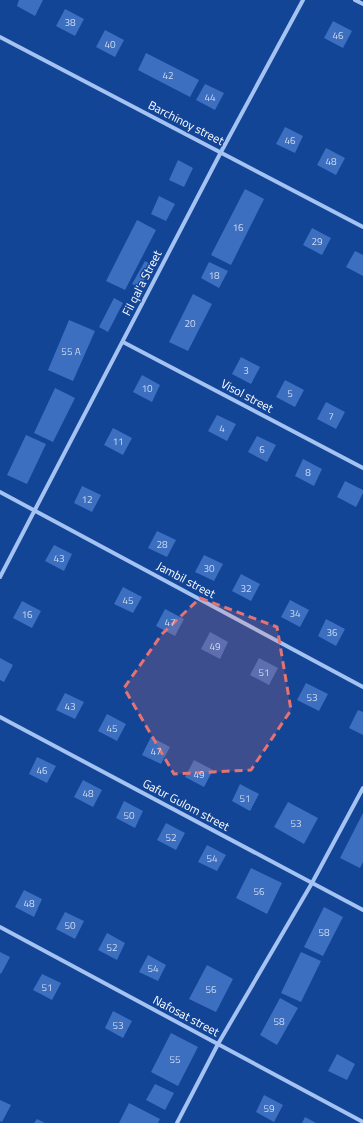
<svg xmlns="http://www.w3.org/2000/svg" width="363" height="1123" font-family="'Titillium Web',sans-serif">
<rect width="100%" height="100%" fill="#134597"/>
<path fill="#3c6fbf" d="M19 0H43L35 16 17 6Z
M65 9 84 19 75 36 56 26Z
M333 21 352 31 343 48 324 38Z
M105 30 124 40 115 57 96 47Z
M146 53 199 80 190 97 138 70Z
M205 84 224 93 215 110 196 100Z
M285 127 303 136 295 153 276 144Z
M326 148 345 158 336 175 317 165Z
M178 160 193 168 184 187 169 180Z
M245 189 264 199 231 265 211 255Z
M159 196 175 204 166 221 151 214Z
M137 220 156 230 125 290 106 281Z
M312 228 331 238 322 255 303 245Z
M355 251 363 255V276L346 267Z
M145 261 152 265 140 288 132 284Z
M209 262 228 271 219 288 201 278Z
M193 294 212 304 188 351 169 342Z
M114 298 123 303 108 332 99 327Z
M69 320 95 331 73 381 48 370Z
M241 357 260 367 251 384 232 374Z
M142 375 160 385 152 402 133 392Z
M285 380 304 390 295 407 276 397Z
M55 388 75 398 53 442 34 433Z
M326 402 345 412 336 429 317 419Z
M217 415 236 424 227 441 208 431Z
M113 428 132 438 123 455 104 445Z
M26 435 46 444 27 484 7 475Z
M257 436 276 445 267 462 248 452Z
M303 459 322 469 314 486 295 476Z
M345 481 363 490V493L356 507 337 497Z
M82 486 101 495 92 512 74 503Z
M157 531 176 540 167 557 148 548Z
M54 545 72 554 64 571 45 561Z
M204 555 223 564 214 581 195 572Z
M241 574 260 584 251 601 232 591Z
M123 587 142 597 133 613 114 604Z
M290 600 309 610 300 627 281 617Z
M22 601 41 611 32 628 13 618Z
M165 609 184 619 175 636 156 626Z
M326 619 345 629 336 646 318 636Z
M210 632 228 642 220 659 201 649Z
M0 658 13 665 4 682 0 680Z
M259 658 278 668 269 685 250 675Z
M306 683 328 694 319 711 297 700Z
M65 693 84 702 75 719 56 710Z
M358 710 363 712V735L349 728Z
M107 714 126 724 117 741 98 731Z
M151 737 170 747 161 764 142 755Z
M37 757 56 766 47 783 29 774Z
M194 760 213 770 204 787 185 777Z
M83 780 102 790 93 807 74 797Z
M240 784 259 794 250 811 232 801Z
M124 801 143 811 135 828 116 818Z
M288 802 318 818 304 844 274 827Z
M363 813V862L360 868 340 858Z
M166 823 185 833 176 850 157 840Z
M207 845 226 855 217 871 198 862Z
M251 868 282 883 267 914 236 898Z
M24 890 42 899 34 917 15 907Z
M324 907 343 917 323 956 304 947Z
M65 912 84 921 75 939 56 929Z
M107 933 125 943 117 960 98 950Z
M0 952 10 957 1 974 0 973Z
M301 952 321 961 301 1002 281 993Z
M148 955 166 965 158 981 139 972Z
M207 965 233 979 216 1012 189 999Z
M42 974 61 983 52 1000 33 990Z
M280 998 298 1008 277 1045 260 1035Z
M113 1011 132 1021 123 1038 105 1028Z
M171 1033 198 1047 178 1086 151 1072Z
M337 1054 355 1064 347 1080 328 1071Z
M155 1084 174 1093 165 1110 146 1100Z
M264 1095 283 1105 274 1122 256 1112Z
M0 1100 11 1105 2 1122 0 1121Z
M129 1103 160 1119 158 1123H119Z
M305 1117 316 1123H302Z
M37 1119 45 1123H34Z"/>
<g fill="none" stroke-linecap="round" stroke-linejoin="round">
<path stroke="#a4c3f3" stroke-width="4" d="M355 0 363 4
M0 37 363 227
M123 342 363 468
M0 492 363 687
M0 577 221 152 303 0
M0 717 363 910
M0 927 363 1122
M177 1123 218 1044 312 883 363 788"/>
</g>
<path fill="#e47373" fill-opacity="0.2" stroke="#e47373" stroke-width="3" stroke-dasharray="8 5" stroke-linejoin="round" d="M200 598 277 627 291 710 251 770 174 774 124 688 162 634Z"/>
<g text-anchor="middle" stroke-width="3" stroke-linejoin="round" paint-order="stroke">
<g font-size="10" fill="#cedbef">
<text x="70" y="26">38</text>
<text x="338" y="39">46</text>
<text x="110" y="48">40</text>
<text x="168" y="79">42</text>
<text x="210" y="101">44</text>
<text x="290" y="144">46</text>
<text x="331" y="165">48</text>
<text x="238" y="231">16</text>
<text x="317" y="245">29</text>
<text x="214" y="279">18</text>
<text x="190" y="327">20</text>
<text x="71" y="355">55 A</text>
<text x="246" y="374">3</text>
<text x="147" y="392">10</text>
<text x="290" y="397">5</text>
<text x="331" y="420">7</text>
<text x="222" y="432">4</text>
<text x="118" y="445">11</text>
<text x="262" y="453">6</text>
<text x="308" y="476">8</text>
<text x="87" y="503">12</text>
<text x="162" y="548">28</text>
<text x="59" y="562">43</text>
<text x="209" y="572">30</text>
<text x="246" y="592">32</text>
<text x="128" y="604">45</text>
<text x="295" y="617">34</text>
<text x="27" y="618">16</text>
<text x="170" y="626">47</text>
<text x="332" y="636">36</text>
<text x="215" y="650">49</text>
<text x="264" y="676">51</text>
<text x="312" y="701">53</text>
<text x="70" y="710">43</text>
<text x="112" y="732">45</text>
<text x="156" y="755">47</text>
<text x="42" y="774">46</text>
<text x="199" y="778">49</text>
<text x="88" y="797">48</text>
<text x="245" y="802">51</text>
<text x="129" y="819">50</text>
<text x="296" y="827">53</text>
<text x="171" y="841">52</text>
<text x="212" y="862">54</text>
<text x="259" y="895">56</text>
<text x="29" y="907">48</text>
<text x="70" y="929">50</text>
<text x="324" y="936">58</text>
<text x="112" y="951">52</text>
<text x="153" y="972">54</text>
<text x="47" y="991">51</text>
<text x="211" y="993">56</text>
<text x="279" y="1025">58</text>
<text x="118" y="1029">53</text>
<text x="175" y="1063">55</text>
<text x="269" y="1112">59</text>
</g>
<g font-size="12" fill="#fff" stroke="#134597">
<text transform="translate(186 123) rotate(27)" y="4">Barchinoy street</text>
<text transform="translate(142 283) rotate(-63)" y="4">Fil qal'a Street</text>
<text transform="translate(247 396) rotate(28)" y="4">Visol street</text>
<text transform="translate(186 580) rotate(28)" y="4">Jambil street</text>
<text transform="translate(186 805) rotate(28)" y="4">Gafur Gulom street</text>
<text transform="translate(186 1016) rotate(28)" y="4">Nafosat street</text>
</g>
</g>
</svg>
